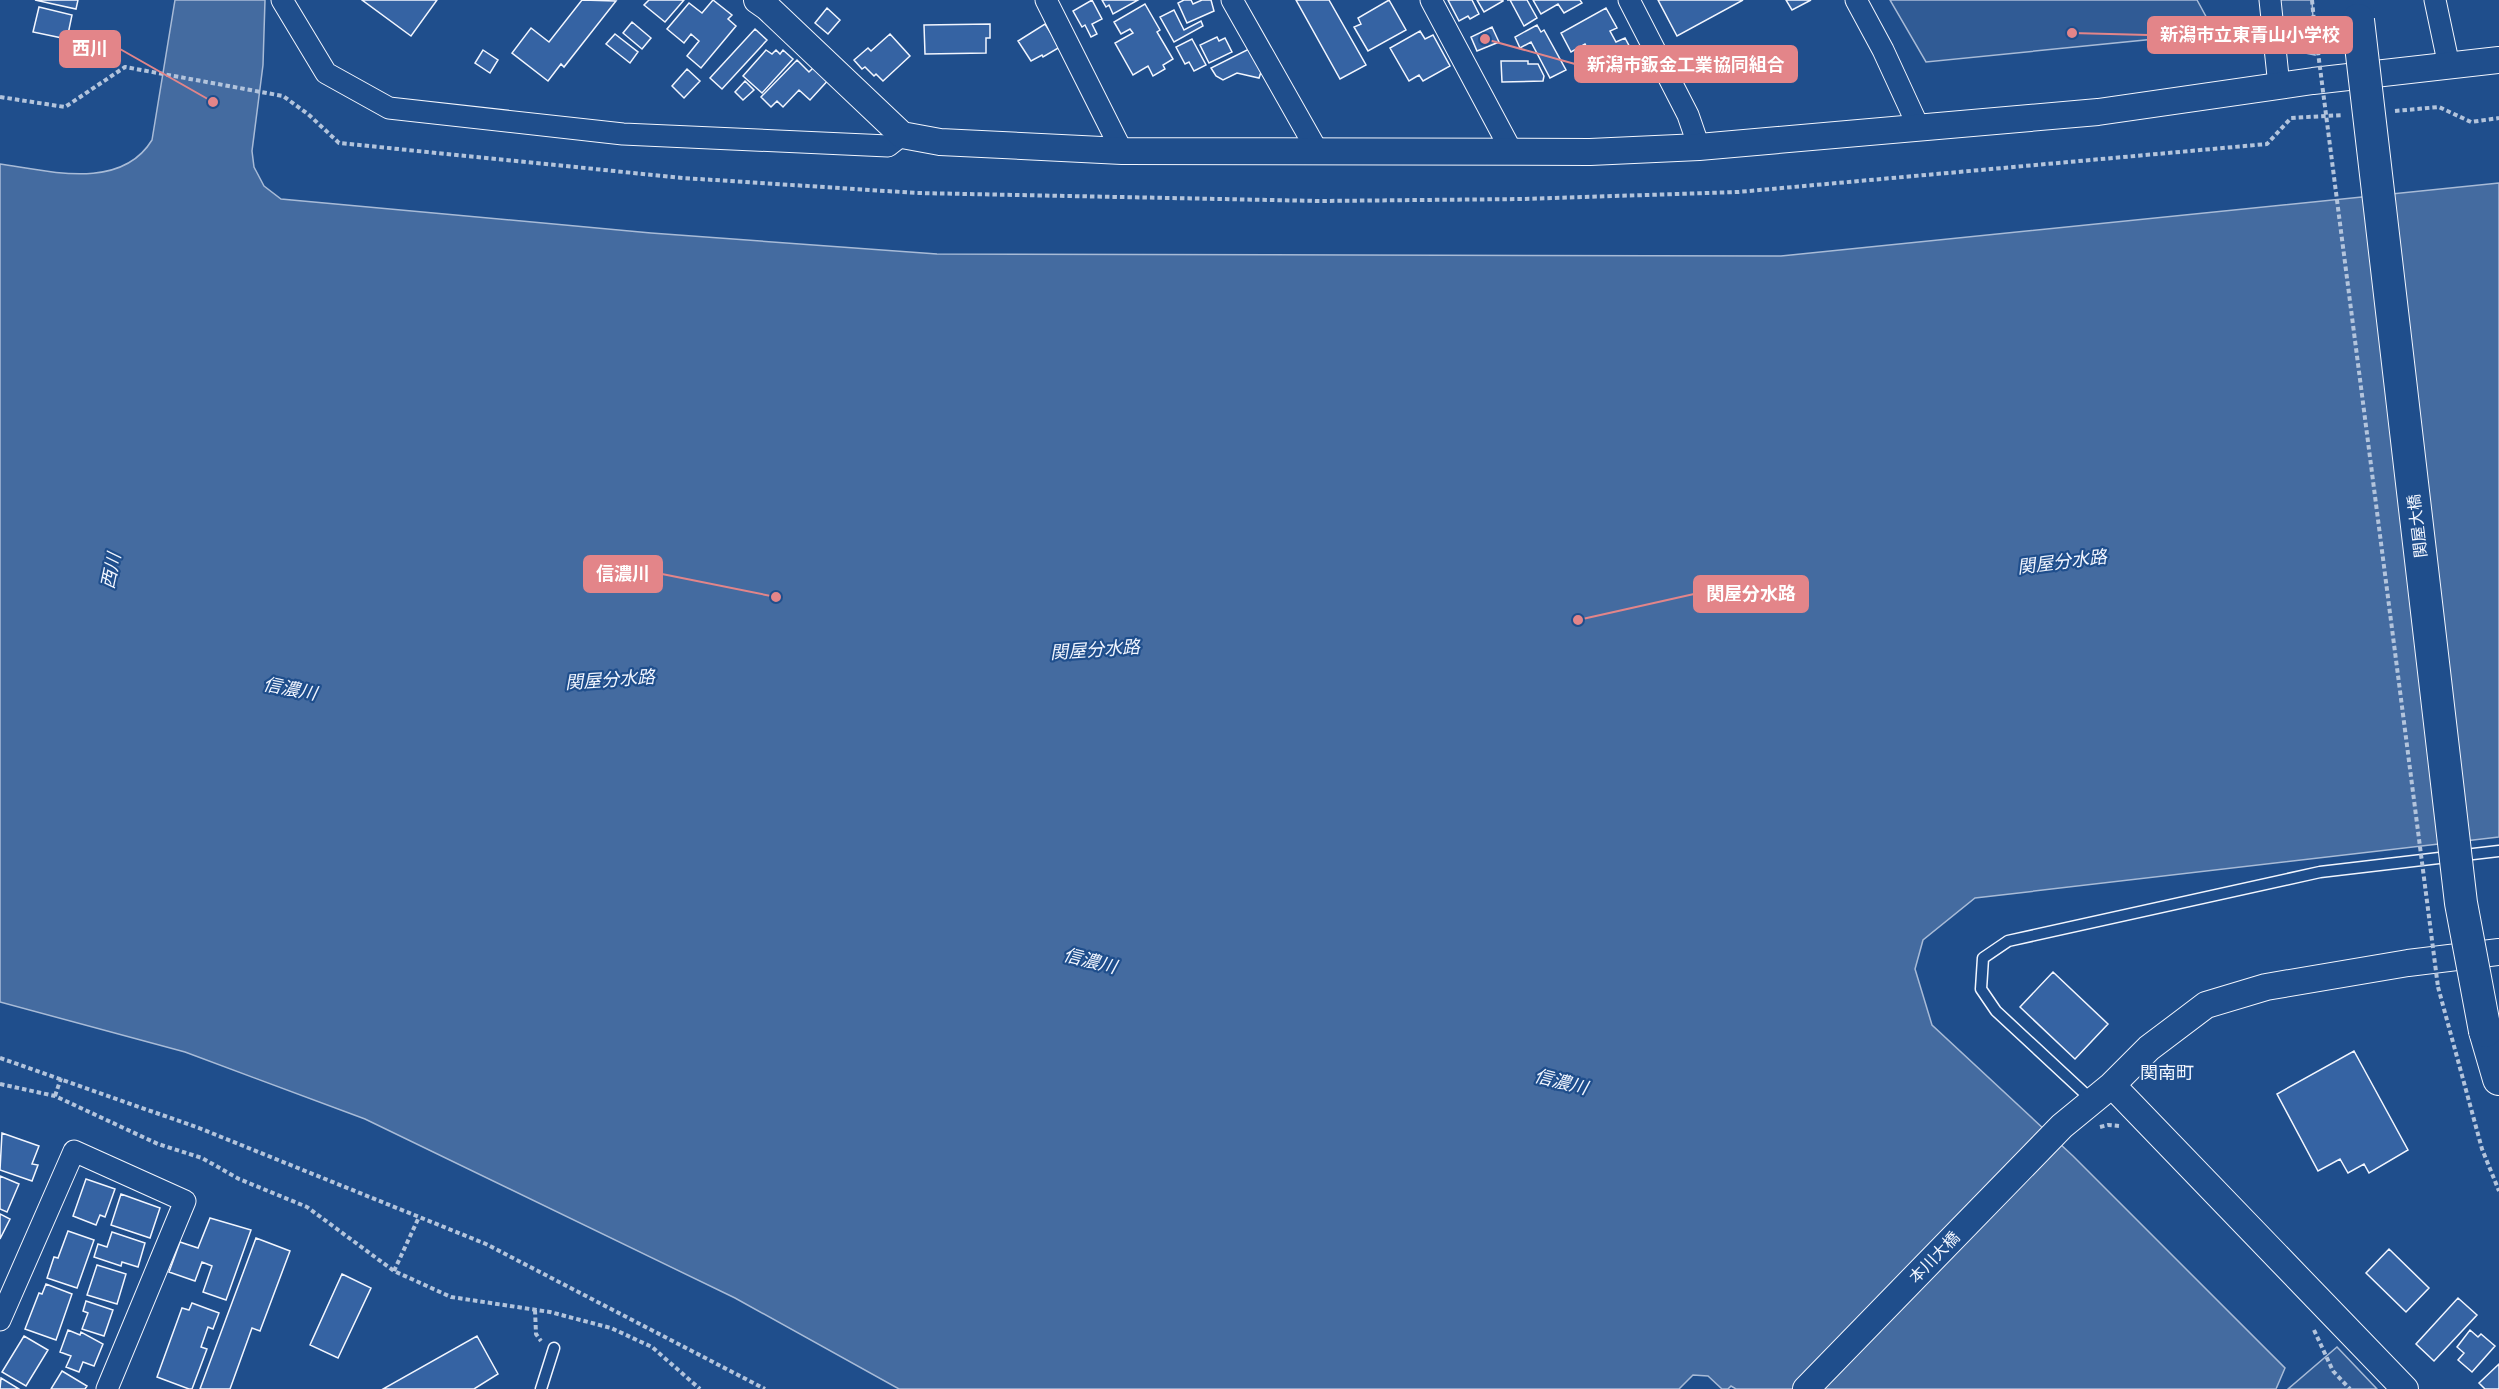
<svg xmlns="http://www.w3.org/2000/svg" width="2499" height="1389" font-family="'Nunito Sans','Noto Sans JP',sans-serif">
<rect width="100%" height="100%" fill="#1f4e8c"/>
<path fill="#305b95" stroke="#a8bbd7" stroke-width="1.5" d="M1890 0H2197L2215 33 1926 62Z
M2274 0H2312L2315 55 2281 48Z
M2337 1347 2377 1389H2288Z"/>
<path fill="#446ba0" stroke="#a8bbd7" stroke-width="1.5" d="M175 0H265L263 65 252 151 254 167 264 186 281 199 651 233 937 254 1781 256 2499 183V837L1975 898 1923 940 1915 969 1932 1025 2073 1156 2285 1368 2276 1389H1736L1731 1386 1728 1389H1722L1708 1376 1693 1375 1679 1389H899L735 1298 365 1119 185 1052 0 1002V164C49 171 121 191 152 140Z"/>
<path fill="#3563a3" stroke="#f2f6ff" stroke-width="1.5" d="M35 0H78L76 9Z
M362 0H437L411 36Z
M582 0 616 1 564 67 561 64 548 81 512 53 531 28 549 42Z
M649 0H684L665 22 644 5Z
M713 0 732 15 728 19 736 26 701 68 687 56 699 41 691 34 684 43 667 29 689 3 702 13Z
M1092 0 1102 19 1092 24 1097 34 1091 37 1085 25 1082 27 1073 11Z
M1102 0H1138L1113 14 1109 5 1106 7Z
M1184 0H1191L1193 4 1202 0H1211L1214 11 1187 23 1178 3Z
M1296 0H1329L1366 65 1340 79Z
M1389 0 1406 30 1368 51 1354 27 1361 24 1358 18Z
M1448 0H1472L1479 14 1470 19 1468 16 1459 21Z
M1477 0H1503V1L1484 12Z
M1507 0H1527L1537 18 1524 26 1510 0Z
M1533 0H1580L1582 3 1564 13 1558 4 1541 14Z
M1658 0H1743L1677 36Z
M1786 0H1811L1792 10Z
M1145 4 1160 30 1157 32 1173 59 1163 65 1165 69 1153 76 1148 66 1133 75 1115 43 1133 33 1130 29 1121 34 1114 22Z
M39 7 72 15 67 39 33 32Z
M827 8 840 20 828 34 815 23Z
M1606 8 1617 28 1610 31 1616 42 1625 38 1634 55 1626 60 1630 68 1606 81 1585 44 1571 52 1561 33Z
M1174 10 1184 30 1201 21 1203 26 1174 42 1160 17Z
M632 22 651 38 642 49 623 33Z
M990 24V38H986V53L925 54 924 25Z
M1045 24 1060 47 1043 57 1042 55 1031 61 1018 41Z
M1537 25 1541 32 1544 30 1566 70 1550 78 1531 42 1520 48 1515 37Z
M1492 27 1499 42 1477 51 1471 37Z
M755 29 767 40 722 89 710 78Z
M1420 31 1425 39 1433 35 1450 66 1423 81 1419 75 1409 81 1390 48Z
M615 34 638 52 630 63 606 44Z
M890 34 910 56 883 81 876 74 874 76 865 67 862 69 854 60 868 48 871 51Z
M1217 37 1219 41 1225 38 1232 52 1209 63 1200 45Z
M1192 39 1206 65 1194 71 1189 62 1185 64 1176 47Z
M1251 48 1262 69 1259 78 1237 73 1223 80 1216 76 1211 68Z
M483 50 498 60 490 73 475 63Z
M766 50 772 54 776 50 780 54 783 50 793 59 762 93 743 76Z
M797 60 809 72 817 64 831 77 810 100 799 90 783 107 777 101 771 107 761 97Z
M1501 61H1528V64H1538L1544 76 1543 81 1502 82Z
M687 69 700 81 684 98 672 86Z
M745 81 754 90 743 100 735 92Z
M2053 972 2108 1024 2075 1059 2020 1007Z
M2354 1051 2408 1150 2369 1173 2364 1164 2348 1173 2340 1159 2318 1171 2277 1094Z
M2 1133 39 1146 32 1164 38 1165 32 1181 0 1170Z
M0 1176 19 1184 7 1212 0 1209Z
M86 1179 115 1189 105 1217 100 1215 96 1225 73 1216Z
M121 1194 160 1208 150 1238 111 1225Z
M0 1214 10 1219 0 1239Z
M210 1218 251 1230 226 1300 203 1292 212 1266 202 1262 195 1281 169 1272 180 1242 198 1248Z
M68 1231 94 1240 77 1288 47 1278 54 1257 58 1258Z
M112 1232 145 1243 138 1267 122 1262 121 1266 94 1257 98 1244 107 1247Z
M256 1238 290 1251 260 1331 252 1328 230 1389H200Z
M2389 1249 2429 1288 2406 1312 2366 1273Z
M97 1265 126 1274 117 1304 87 1295Z
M342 1274 371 1288 338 1358 310 1345Z
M46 1284 72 1294 56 1340 25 1329 39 1293 42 1294Z
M2458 1298 2477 1315 2434 1361 2416 1344Z
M86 1301 113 1310 104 1336 82 1329 88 1313 83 1311Z
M192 1303 219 1313 213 1329 208 1327 201 1347 207 1349 192 1389H189L157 1377 182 1308 189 1310Z
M68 1330 80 1335 81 1332 103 1344 94 1366 83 1362 79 1372 66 1367 71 1356 60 1352Z
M2470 1330 2478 1337 2481 1334 2495 1346 2472 1372 2458 1360 2464 1353 2457 1347Z
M24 1336 48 1350 26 1386 2 1372Z
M477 1336 498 1374 474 1389H383Z
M2499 1364V1389H2485L2479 1383Z
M62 1371 87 1386 85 1389H51Z
M1 1378 19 1389H0Z"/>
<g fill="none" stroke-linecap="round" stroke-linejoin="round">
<g stroke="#f2f6ff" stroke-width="13">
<path id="service" d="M2093 1101 1996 1011 1981 989 1983 958 2008 941 2320 872 2499 851
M541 1389 554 1348"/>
</g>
<g stroke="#f2f6ff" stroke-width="23">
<path id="minor" d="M282 0 326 73 389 108 623 134 888 146 902 135
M1046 0 1122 151
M1232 0 1318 152
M1431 0 1512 152
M1629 0 1688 115 1699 147
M1856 0 1883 50 1919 128
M2270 0 2279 86
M2435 0 2449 66
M0 1320 74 1151 185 1201 107 1389"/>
</g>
<g stroke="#f2f6ff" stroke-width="28">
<path id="tertiary" d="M757 0 767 7 902 135 940 142 1122 151 1590 152 1699 147 2098 112 2313 81 2499 60
M2112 1085 2405 1389
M1806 1389 2062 1126 2112 1085 2149 1048 2206 1005 2266 987 2408 963 2499 952"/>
</g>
<g stroke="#f2f6ff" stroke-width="34">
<path id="primary" d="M2485 1031 2499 1079"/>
</g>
<path stroke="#b3c4dc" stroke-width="4" stroke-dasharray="4.5 3" stroke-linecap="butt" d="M2312 0 2314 21
M0 97 65 107 125 67 283 96 308 114 339 143 683 178 917 193 1320 201 1523 199 1738 192 2267 144 2291 118 2343 115
M2395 111 2439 107 2471 122 2499 118
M2438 987 2482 1149 2499 1191
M0 1058 199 1128 486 1244 765 1389
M0 1084 55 1096 158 1144 202 1158 239 1179 307 1207 394 1271 451 1297 550 1312 611 1328 652 1347 700 1389
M55 1096 61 1078
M2100 1127 2108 1125 2119 1126
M394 1271 419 1217
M535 1310 536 1334 541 1341
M2314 1330 2333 1371 2350 1389"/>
<use href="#service" stroke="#1f4e8c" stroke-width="10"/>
<use href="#minor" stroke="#1f4e8c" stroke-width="21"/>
<use href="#tertiary" stroke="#1f4e8c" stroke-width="26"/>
<use href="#primary" stroke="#1f4e8c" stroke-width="32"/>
<g stroke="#f2f6ff" stroke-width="34" stroke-linecap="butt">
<path id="primary-bridge" d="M2358 20 2461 903 2485 1031"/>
</g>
<path stroke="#b3c4dc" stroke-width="4" stroke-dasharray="4.5 3" stroke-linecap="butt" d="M2314 21 2438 987"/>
<use href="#primary-bridge" stroke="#1f4e8c" stroke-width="32"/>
</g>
<g text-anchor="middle" stroke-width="4.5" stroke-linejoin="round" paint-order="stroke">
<g font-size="16" fill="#f2f6ff" stroke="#1f4e8c">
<text transform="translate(2417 526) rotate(-97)" y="6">関屋大橋</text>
<text transform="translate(1934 1257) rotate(-46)" y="6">本川大橋</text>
</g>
<g font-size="18" font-style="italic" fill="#f2f6ff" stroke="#1f4e8c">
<text transform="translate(2062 562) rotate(-7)" y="6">関屋分水路</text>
<text transform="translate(111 571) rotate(-78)" y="6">西川</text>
<text transform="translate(1095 650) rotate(-4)" y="6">関屋分水路</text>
<text transform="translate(610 680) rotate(-4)" y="6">関屋分水路</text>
<text transform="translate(290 689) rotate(11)" y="6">信濃川</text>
<text transform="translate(1090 961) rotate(14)" y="6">信濃川</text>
<text transform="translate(1561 1082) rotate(14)" y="6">信濃川</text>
</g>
<g font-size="18" fill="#f2f6ff" stroke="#1f4e8c">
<text x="2167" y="1079">関南町</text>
</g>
</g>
<path fill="none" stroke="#e38589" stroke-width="2" d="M2072 33L2148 35M213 102L120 49M1485 39L1575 64M776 597L662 574M1578 620L1694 594"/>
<g fill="#e38589" stroke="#1f4e8c" stroke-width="2">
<circle cx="2072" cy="33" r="6"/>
<circle cx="213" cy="102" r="6"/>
<circle cx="1485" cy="39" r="6"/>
<circle cx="776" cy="597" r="6"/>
<circle cx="1578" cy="620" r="6"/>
</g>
<g fill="#e38589" stroke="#e38589" stroke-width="2">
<rect x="2148" y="17" width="204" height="36" rx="6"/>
<rect x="60" y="31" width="60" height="36" rx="6"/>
<rect x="1575" y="46" width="222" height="36" rx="6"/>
<rect x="584" y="556" width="78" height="36" rx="6"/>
<rect x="1694" y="576" width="114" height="36" rx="6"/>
</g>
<g font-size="18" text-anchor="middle" font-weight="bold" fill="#fff">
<text x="2250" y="41">新潟市立東青山小学校</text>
<text x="90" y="55">西川</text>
<text x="1686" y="71">新潟市鈑金工業協同組合</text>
<text x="623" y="580">信濃川</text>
<text x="1751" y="600">関屋分水路</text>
</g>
</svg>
